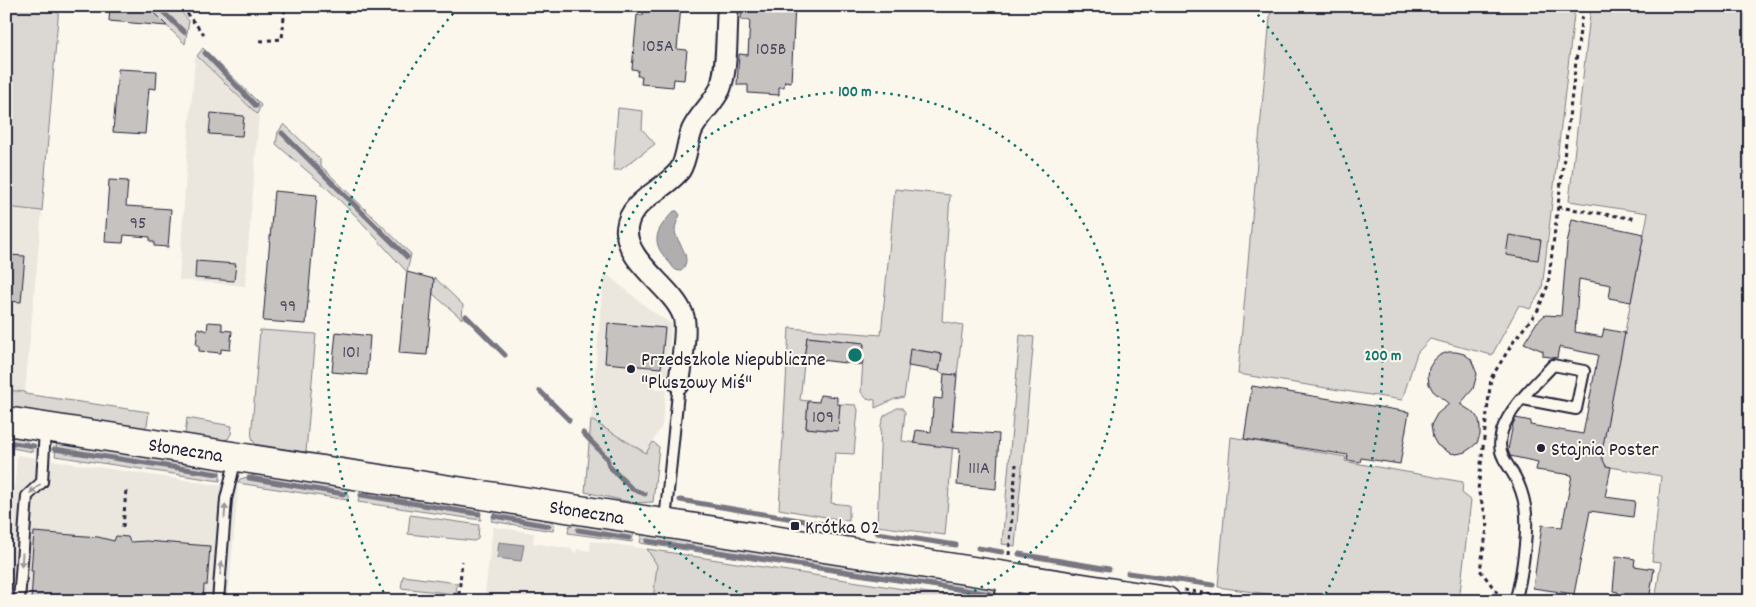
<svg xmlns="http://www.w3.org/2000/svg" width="1756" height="607" font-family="Dekko,sans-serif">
<rect width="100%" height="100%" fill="#fbf7ec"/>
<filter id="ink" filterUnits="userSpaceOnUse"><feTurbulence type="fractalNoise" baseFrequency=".02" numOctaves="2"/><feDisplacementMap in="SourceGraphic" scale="10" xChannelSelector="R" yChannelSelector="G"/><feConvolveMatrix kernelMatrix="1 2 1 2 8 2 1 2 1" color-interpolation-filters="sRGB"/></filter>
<g filter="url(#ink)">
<path fill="#ebe7df" d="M197 56 259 116 245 286 179 280 188 141 195 59Z
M6 207 42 211 25 392 6 390Z
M604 272 649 309 671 324 667 379 655 378 654 389 666 390 662 426 646 453 591 420Z
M17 455 238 488 228 601H6Z
M493 527 534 533 533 543 572 549V552L576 553 577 549 590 551 591 541 647 549 657 565 653 601H484Z"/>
<path fill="#dbd8d3" stroke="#7e7d87" d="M6 6H59L42 211 6 207Z
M147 6H176L189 21 185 44Z
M1271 6H1575L1542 289 1530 309 1519 305 1492 355 1430 339 1417 353 1402 400 1238 374Z
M1591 6H1750V581L1746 601H1655L1661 562 1652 561 1661 476 1599 465 1648 213 1569 201Z
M203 48 261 105 257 114 197 56Z
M618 108 643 111 642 129 655 144 620 170H613Z
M284 124 320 159V165L411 254 407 272 357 217 328 189 276 144 278 132Z
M895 189 950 195 942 321 963 325 957 375 944 374 939 371 942 354 911 349 904 397 895 399 875 408V400L866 398 861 392 864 343 807 337 800 400 808 401 806 428 837 431 840 404 856 405 858 410 854 454 835 453 831 503 849 505V521L779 509 789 328 881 335Z
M434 277 463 305 462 319 433 294Z
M260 330 316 334 306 452 257 446C251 439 251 435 252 426Z
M1020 335 1034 337 1015 546 1002 544Z
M7 390 25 392V394L149 412 147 425 144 428 133 427 6 408Z
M897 408H902L905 412 902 441 937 446 953 422 954 431 945 535 877 526 881 425 884 416Z
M187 418 232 426 231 434 228 439 223 440 185 435Z
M591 420 646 453 653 442 659 447 653 502 635 503 585 492Z
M6 434 24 437 34 452 6 447Z
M1231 437 1346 457 1345 461 1349 462 1463 482 1462 493 1471 500 1459 601H1316L1218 587Z
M57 443 217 467 220 471V481L55 456Z
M259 474 348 487V500L238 483 240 479Z
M361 489 418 500 475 507 480 511 481 520 358 502Z
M501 511 550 521 554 523 553 531 491 521 495 513Z
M410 515 479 525 478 539 474 541 408 534Z
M582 523 634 531 632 542 568 533 569 526Z
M642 533 994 587 998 590V601L983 595 640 543Z
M647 549 980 601H653L657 565Z
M403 576 457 583 456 594 401 588Z
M1023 592 1077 601H1010C1012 595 1018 593 1023 592Z"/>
<path fill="#b1aeb0" stroke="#787681" d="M674 211H677L680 215C678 219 675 226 675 230 675 242 695 257 681 271 674 271 673 267 669 262 649 241 656 230 674 211Z
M499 542 524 545 521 561 497 558Z"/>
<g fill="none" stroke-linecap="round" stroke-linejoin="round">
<path stroke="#787681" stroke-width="5" d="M157 6 184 32
M205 53 256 106
M282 133 407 257
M466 316 505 355
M540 391 569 420
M583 433 607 458 609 466 632 489 645 494
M6 442 34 446
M54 449 218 474
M249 478 344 494
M361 495 479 514
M680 500 846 528
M494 516 549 526
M578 530 629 538
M877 533 956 545
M647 541 991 594
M978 548 1002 552
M1019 554 1109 569
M1128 573 1213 585
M1018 601V597H1023L1024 600 1026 601"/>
</g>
<path fill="#c6c2c0" stroke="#22223b" d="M110 6H147L167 26 109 21Z
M644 6H681L677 49 687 50 684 80 674 79 673 87 641 84 642 76H637L638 70 632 69 637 15H643Z
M742 6H795L791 82 785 81 784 87H779V95L748 93V85H737L739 54 748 55 750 20H741Z
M118 69 157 71 156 89 149 88 145 134 113 132Z
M211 113 244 116 242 136 209 134Z
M109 180 128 181 126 206 171 209 168 247 154 246V242L150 241V237L124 235 123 243 105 242Z
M274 191 317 195 306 324 263 321Z
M1572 219 1644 234 1631 302 1609 298 1611 285 1579 279 1575 332 1602 337 1604 329 1625 333 1601 456 1606 466 1611 467 1605 497 1635 501 1633 517 1590 511 1574 594 1533 588 1542 525 1562 527 1572 475 1536 470 1538 462 1510 456 1508 450 1513 424 1516 418 1531 421 1530 425 1583 434 1598 355 1559 347 1557 358 1543 356V351L1524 343 1537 322 1545 315 1561 316 1567 244Z
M1509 235 1541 240 1538 260 1506 255Z
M9 255 25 256 21 302 6 301Z
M196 261 236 264 234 281 195 278Z
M407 272 434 279 427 355 399 353Z
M208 322 222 323V330L232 331 230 350 221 349V353L199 351V345H196L198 328 207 331Z
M608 323 665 328 661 368 605 363Z
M336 332 370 336 367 375 332 372Z
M807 337 864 343 862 365 804 358Z
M910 349 942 354 939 371 908 366Z
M1448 352H1456L1464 354 1471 359 1477 374 1473 389 1460 404 1474 413 1479 420 1480 428V435L1477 443 1471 448 1465 452 1457 454 1450 453 1437 445 1433 438 1431 425 1437 414 1449 404 1433 391 1429 384 1428 376 1429 368 1434 360 1440 355Z
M944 374 957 375 952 431 999 434 996 489 957 485 960 449 914 443 916 430 931 432 934 398 942 399Z
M1252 386 1409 412 1400 464 1361 458 1360 462 1347 460 1348 455 1244 439Z
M820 395 837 397V404H840L838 431 806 428 808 401 819 402Z
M34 532 98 537 114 541 116 536 128 537 130 542 146 541 210 546 207 585H204L203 601H31L33 571H31Z
M1616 556 1635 559 1634 566 1654 569 1649 601 1617 597 1618 592 1613 591Z"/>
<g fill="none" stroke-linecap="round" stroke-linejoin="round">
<g stroke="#22223b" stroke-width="14">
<path id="lane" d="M665 521 679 383
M19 601 27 496 42 482 45 429
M218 601 226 499 236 458
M1515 601C1522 579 1529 527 1525 506 1523 495 1520 486 1515 477 1505 459 1496 454 1502 431 1510 406 1536 384 1553 365L1584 371 1576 409 1523 399"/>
</g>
<g stroke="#22223b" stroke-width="24">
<path id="street" d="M679 383C681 368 688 327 683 315 672 286 624 262 627 228 630 200 665 190 680 170 687 159 687 142 692 130 699 115 713 104 720 89 728 69 726 29 728 6
M1005 601 1009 576"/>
</g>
<g stroke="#22223b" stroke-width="31">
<g id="secondary">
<path id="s1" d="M6 421 1166 601"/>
</g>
</g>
<path stroke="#22223b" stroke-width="3" stroke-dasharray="4 4" stroke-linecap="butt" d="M183 6 190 18 204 34
M260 41 282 39 285 6
M1558 207 1637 219
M123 527 126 490
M1009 555 1016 464
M1184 590 1255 601
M459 594 462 561
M1502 599 1480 570 1488 523 1478 490 1491 378 1514 341 1538 310 1548 285 1583 6"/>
<use href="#lane" stroke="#fbf7ec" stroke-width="10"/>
<use href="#street" stroke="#fbf7ec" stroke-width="20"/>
<use href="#secondary" stroke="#fbf7ec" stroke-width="28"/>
</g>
<defs><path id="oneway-solid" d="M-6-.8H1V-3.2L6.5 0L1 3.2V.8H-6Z" transform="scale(1.25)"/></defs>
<g fill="#99979c">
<use href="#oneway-solid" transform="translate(35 489) rotate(137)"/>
<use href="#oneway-solid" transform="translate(225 511) rotate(-86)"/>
<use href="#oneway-solid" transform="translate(22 560) rotate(94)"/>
<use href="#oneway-solid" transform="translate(221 568) rotate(-84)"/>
</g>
</g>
<g fill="none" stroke="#0f766e" stroke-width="2.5" stroke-dasharray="2.5 5">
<path d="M758 601A264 264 0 1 1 952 601"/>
<path d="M387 599A528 528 0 0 1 457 9M1253 9A528 528 0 0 1 1323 599"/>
</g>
<g fill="#22223b" stroke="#fbf7ec" stroke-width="2">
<circle cx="631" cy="369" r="5"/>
<circle cx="1541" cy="448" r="5"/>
<rect x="790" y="521" width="10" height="10" rx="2.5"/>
</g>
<g text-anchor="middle" stroke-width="4" stroke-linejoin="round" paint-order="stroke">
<g font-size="18" fill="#4b4a5c">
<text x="658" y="51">105A</text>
<text x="771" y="54">105B</text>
<text x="138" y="228">95</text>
<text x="288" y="311">99</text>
<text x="351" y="357">101</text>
<text x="823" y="422">109</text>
<text x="979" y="473">111A</text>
</g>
<g font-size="20" fill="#22223b" stroke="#fbf7ec" text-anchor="start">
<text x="641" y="365">Przedszkole Niepubliczne<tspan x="641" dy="23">"Pluszowy Miś"</tspan></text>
<text x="1551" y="455">Stajnia Poster</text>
<text x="805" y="533">Krótka 02</text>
</g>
<g font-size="20" fill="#22223b" stroke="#fbf7ec">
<text dy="7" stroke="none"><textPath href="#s1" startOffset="182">Słoneczna</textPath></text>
<text dy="7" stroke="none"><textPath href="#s1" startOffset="588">Słoneczna</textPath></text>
</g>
</g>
<circle cx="855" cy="355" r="8" fill="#0f766e" stroke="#fbf7ec" stroke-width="2.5"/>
<g font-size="15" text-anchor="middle" font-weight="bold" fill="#0f766e" stroke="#fbf7ec" stroke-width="4" stroke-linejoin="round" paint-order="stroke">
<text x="855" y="96">100 m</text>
<text x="1383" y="360">200 m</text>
</g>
<rect width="1756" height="607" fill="none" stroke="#fbf7ec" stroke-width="25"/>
<rect x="12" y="12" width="1731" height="582" fill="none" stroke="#22223b" stroke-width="2" filter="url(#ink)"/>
</svg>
